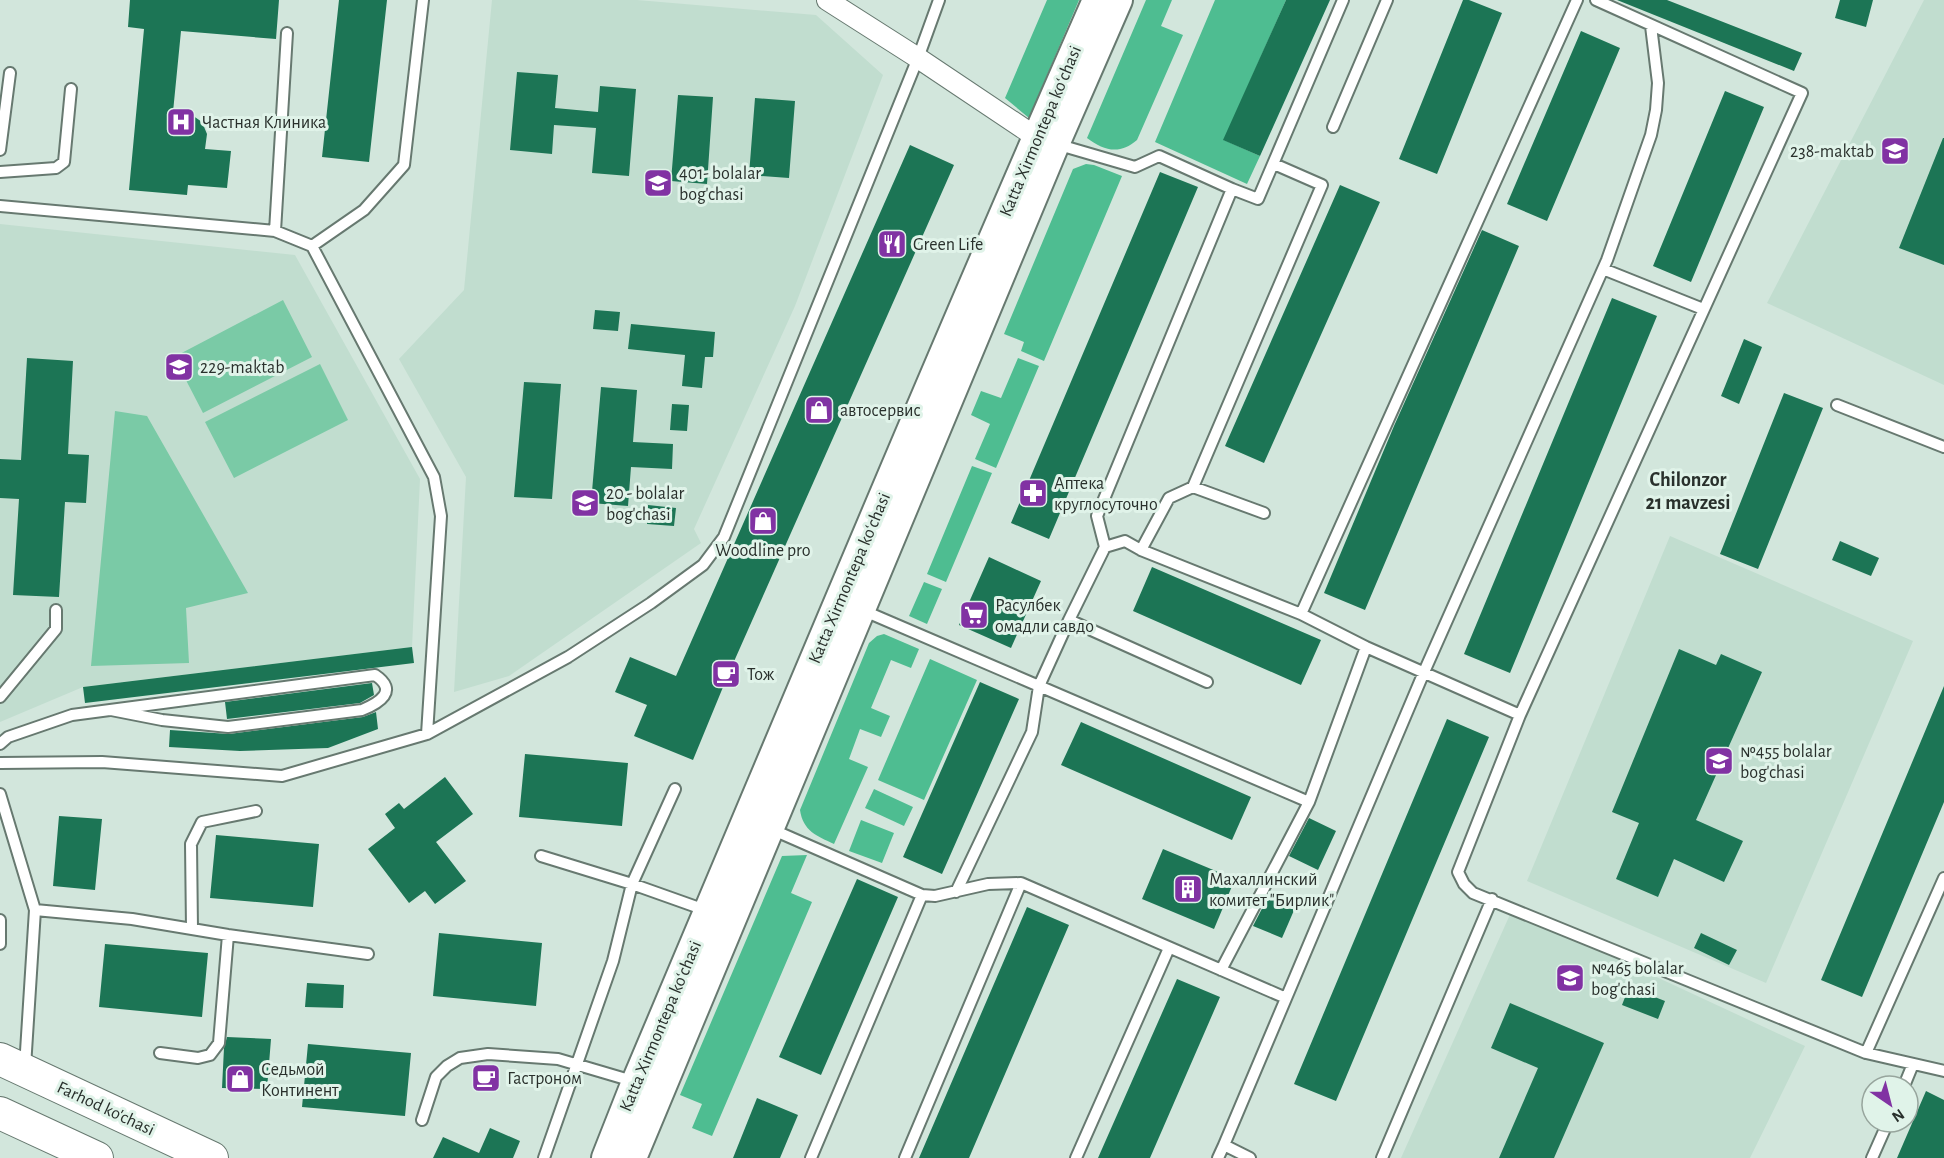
<svg xmlns="http://www.w3.org/2000/svg" width="1944" height="1158" font-family="'Alegreya Sans',sans-serif">
<rect width="100%" height="100%" fill="#d2e6dc"/>
<path fill="#c1ddcf" d="M492 0H637L816 15 883 75 795 306 694 529 701 543 509 676 454 692 466 477 399 359 464 290Z
M1924 0H1944V385L1767 303Z
M0 224 295 255 420 479 412 647 83 687 0 722Z
M1670 536 1913 641 1766 983 1527 881Z
M1512 910 1805 1046 1750 1158H1401Z"/>
<path fill="#7acaa6" d="M283 300 312 357 203 413 174 357Z
M320 364 348 420 234 478 205 422Z
M115 411 147 416 248 593 186 608 189 663 91 666Z"/>
<path fill="#4ebd91" d="M1047 0H1079L1029 118 1005 98Z
M1146 0H1172L1161 26 1183 35 1137 140C1120 155 1104 151 1087 138Z
M1215 0H1286L1224 140 1260 156 1247 184 1155 142Z
M1086 164 1094 165 1122 176 1044 361 1021 351 1024 342 1004 334 1073 169Z
M1018 358 1039 366 996 468 975 459 990 424 971 415 981 391 1001 398Z
M972 466 992 473 946 582 927 574Z
M924 582 942 589 927 624 909 616Z
M884 634 919 649 911 668 891 660 871 708 890 716 881 737 860 729 849 759 868 767 834 844C817 836 803 831 800 810L869 643 877 636Z
M930 659 977 680 924 800 878 780Z
M874 789 913 807 904 826 865 808Z
M861 820 894 833 882 863 849 851Z
M807 855 791 893 812 902 712 1136 692 1128 702 1104 680 1095 782 856Z"/>
<path fill="#1c7555" d="M130 0H279L276 39 181 31 173 112 189 113 202 122 207 134 205 149 231 151 227 188 188 185 187 195 129 190 144 29 128 27Z
M339 0H387L369 162 322 157Z
M1286 0H1330L1260 156 1223 140Z
M1463 0H1469L1502 13 1437 174 1399 159Z
M1617 0H1667L1802 53 1794 71Z
M1840 0H1873L1866 27 1835 18Z
M1581 31 1620 48 1547 221 1507 204Z
M517 72 558 75 555 108 598 112 600 86 636 89 629 176 592 173 596 128 554 125 552 154 510 150Z
M1725 91 1764 107 1691 282 1653 266Z
M678 95 713 97 707 184 671 181Z
M755 98 795 101 789 178 749 175Z
M1943 138H1944V265L1899 248Z
M910 145 954 165 728 675 693 760 634 736 647 705 615 692 630 657 676 676Z
M1160 172 1198 187 1049 539 1011 523Z
M1340 185 1380 202 1264 463 1225 446Z
M1482 230 1519 246 1365 610 1324 593 1394 426Z
M1612 298 1657 316 1510 673 1464 654Z
M595 310 620 312 618 331 593 329Z
M631 324 715 332 713 357H705L702 388 682 386 685 355 628 349Z
M1744 339 1762 347 1739 404 1721 396Z
M27 358 73 361 68 454 89 455 86 503 65 502 59 597 13 595 19 499 0 498V459L21 460Z
M524 382 561 384 552 499 514 497Z
M601 387 637 390 633 442 673 444 672 469 631 467 628 506 591 503Z
M1784 393 1823 408 1758 569 1720 554Z
M672 404 689 405 687 431 670 430Z
M648 505 676 508 674 526 647 524Z
M1840 541 1879 558 1871 576 1832 560Z
M989 557 1041 581 1011 648 959 625Z
M1152 567 1321 640 1301 685 1133 611Z
M412 647 414 663 85 703 83 687Z
M1679 649 1716 665 1721 654 1762 672 1696 820 1743 841 1724 882 1674 859 1658 897 1616 879 1639 823 1612 812Z
M980 682 1019 699 942 874 903 857Z
M372 683 374 695 360 703 227 719 225 702Z
M1944 686V802L1862 997 1821 980Z
M376 712 378 729 328 748 240 751 169 747 170 730 229 734 363 717Z
M1447 719 1489 737 1336 1101 1294 1084Z
M1081 722 1251 797 1232 840 1061 765Z
M525 754 628 763 622 826 519 817Z
M445 777 473 814 436 842 466 881 435 904 425 891 409 903 368 849 395 828 385 814 399 803 404 809Z
M59 816 102 819 95 890 53 886Z
M1309 818 1336 831 1318 870 1289 856Z
M216 835 319 844 313 907 210 898Z
M1163 849 1235 879 1214 929 1142 899Z
M857 879 898 897 821 1075 779 1057Z
M1268 897 1295 908 1282 938 1253 926Z
M1027 907 1069 925 969 1158H919Z
M439 933 542 943 536 1006 433 996Z
M1701 933 1737 950 1729 965 1694 948Z
M105 944 208 953 202 1017 99 1007Z
M1177 979 1220 997 1150 1158H1098Z
M307 983 344 985 343 1008 305 1007Z
M1629 987 1665 1001 1658 1019 1622 1005Z
M1510 1003 1604 1043 1554 1158H1499L1538 1068 1491 1048Z
M227 1037 271 1039 267 1089 222 1088 224 1048Z
M308 1044 411 1053 405 1116 302 1107Z
M1926 1091 1944 1100V1158H1897Z
M757 1098 798 1115 780 1158H733Z
M490 1128 520 1141 513 1158H433L443 1137 479 1153Z"/>
<g fill="none" stroke-linecap="round" stroke-linejoin="round">
<g stroke="#677970" stroke-width="14">
<path id="service" d="M1596 0 1802 93 1520 715 1458 872 1464 884 1473 893 1866 1053 1944 1071
M1333 127 1387 0
M1056 144 1135 167 1159 156 1232 189
M0 150 10 73
M0 172 56 168 64 162 71 89
M0 206 275 231 312 246 434 477 441 516 427 734
M275 231 287 33
M312 246 364 210 404 165 423 0
M1603 269 1703 309
M1837 405 1944 447
M1193 487 1322 185 1274 164
M1105 547 1125 541 1141 550 1301 614 1366 647 1520 715
M1141 550 1169 498 1193 487 1264 513
M862 610 1039 686 1069 620 1105 547 1097 516 1232 189 1258 199 1343 0
M1301 614 1577 0
M1069 620 1207 682
M0 697 56 629V610
M0 744 8 737 72 715 375 675C399 691 379 703 362 710L228 727 162 720 111 710
M0 763 102 762 282 776 427 734 568 657 651 603 703 565 724 537 918 58 939 0
M0 794 35 910 25 1067
M771 829 922 895 935 896 988 884 1021 883 1286 998
M541 856 632 884 708 911
M956 892 1032 732 1039 686 1309 802
M35 910 132 919 228 935 368 954
M0 920V944
M192 929 191 844 202 822 256 811
M1221 970 1309 802 1366 647
M160 1053 198 1058 210 1055 219 1043 228 935
M1866 1053 1944 878
M1904 1086 1913 1064
M422 1120 436 1077 447 1066 460 1058 488 1054 558 1059 636 1082
M544 1158 613 961 632 884 675 789
M811 1158 922 895
M905 1158 1021 883
M1076 1158 1169 948
M1218 1158 1224 1145
M1250 1158 1224 1145 1424 672 1607 260 1651 135 1656 110 1658 83 1651 26
M1382 1158 1492 899
M1872 1158 1888 1122"/>
</g>
<g stroke="#677970" stroke-width="22">
<path id="minor" d="M827 0 918 58 1036 137 1047 141"/>
</g>
<g stroke="#677970" stroke-width="32">
<path id="secondary" d="M606 1158 636 1082C789 721 939 359 1097 0
M632 1158 1055 144 1118 0"/>
</g>
<g stroke="#677970" stroke-width="34">
<path id="primary" d="M0 1059 212 1158
M0 1113 97 1158"/>
</g>
<use href="#service" stroke="#fff" stroke-width="10"/>
<use href="#minor" stroke="#fff" stroke-width="20"/>
<use href="#secondary" stroke="#fff" stroke-width="28"/>
<use href="#primary" stroke="#fff" stroke-width="32"/>
</g>
<defs>
<g id="hospital-square" transform="scale(1.5)"><rect x="-9" y="-9" width="18" height="18" rx="4" fill="#8132a3" stroke="#e0f3e9"/><path d="M-5-5h3v3.5h4V-5h3V5h-3V1.5h-4V5h-3Z" fill="#fff"/></g>
<g id="school-square" transform="scale(1.5)"><rect x="-9" y="-9" width="18" height="18" rx="4" fill="#8132a3" stroke="#e0f3e9"/><path d="M0-5L7-2L0 1L-7-2ZM-4 1L0 2.5L4 1V4Q0 6-4 4Z" fill="#fff"/></g>
<g id="restaurant-square" transform="scale(1.5)"><rect x="-9" y="-9" width="18" height="18" rx="4" fill="#8132a3" stroke="#e0f3e9"/><path d="M-5-6h1v4h1v-4h1v4h1v-4h1v5L-1.5 .5V6h-2V.5L-5-1ZM5-6V6H3V1.5H1.5Q1.5-4 5-6Z" fill="#fff"/></g>
<g id="shop-square" transform="scale(1.5)"><rect x="-9" y="-9" width="18" height="18" rx="4" fill="#8132a3" stroke="#e0f3e9"/><path d="M-5-2.5h2.3a2.7 3.5 0 0 1 5.4 0H5L5.5 6h-11ZM-1.5-2.5h3a1.5 2.3 0 0 0-3 0Z" fill="#fff"/></g>
<g id="pharmacy-square" transform="scale(1.5)"><rect x="-9" y="-9" width="18" height="18" rx="4" fill="#8132a3" stroke="#e0f3e9"/><path d="M-2-6h4v4h4v4h-4v4h-4v-4h-4v-4h4Z" fill="#fff"/></g>
<g id="supermarket-square" transform="scale(1.5)"><rect x="-9" y="-9" width="18" height="18" rx="4" fill="#8132a3" stroke="#e0f3e9"/><path d="M-6-5.5h2.5l.6 2H6L4.5 2H-2.5L-4.4-4H-6ZM-1.5 3.2a1.3 1.3 0 1 0 .1 0ZM3 3.2a1.3 1.3 0 1 0 .1 0Z" fill="#fff"/></g>
<g id="cafe-square" transform="scale(1.5)"><rect x="-9" y="-9" width="18" height="18" rx="4" fill="#8132a3" stroke="#e0f3e9"/><path d="M-5.5-4.5H6V0H3Q3 3.5 0 3.5H-2.5Q-5.5 3.5-5.5 0ZM3-3.2v2h1.7v-2ZM-6 4.5H4V6H-6Z" fill="#fff"/></g>
<g id="building-square" transform="scale(1.5)"><rect x="-9" y="-9" width="18" height="18" rx="4" fill="#8132a3" stroke="#e0f3e9"/><path d="M-4-6H4V6H1V3H-1V6H-4ZM-2.5-4.3h1.7v1.8h-1.7ZM.8-4.3h1.7v1.8H.8ZM-2.5-1h1.7V.8h-1.7ZM.8-1h1.7V.8H.8Z" fill="#fff"/></g>
</defs>
<g fill-rule="evenodd">
<use href="#hospital-square" x="181" y="122"/>
<use href="#school-square" x="1895" y="151"/>
<use href="#school-square" x="658" y="183"/>
<use href="#restaurant-square" x="892" y="244"/>
<use href="#school-square" x="179" y="367"/>
<use href="#shop-square" x="819" y="410"/>
<use href="#pharmacy-square" x="1033" y="493"/>
<use href="#school-square" x="585" y="503"/>
<use href="#shop-square" x="763" y="521"/>
<use href="#supermarket-square" x="974" y="615"/>
<use href="#cafe-square" x="726" y="674"/>
<use href="#school-square" x="1719" y="761"/>
<use href="#building-square" x="1188" y="889"/>
<use href="#school-square" x="1570" y="978"/>
<use href="#cafe-square" x="486" y="1078"/>
<use href="#shop-square" x="240" y="1079"/>
</g>
<g text-anchor="middle" stroke-width="6" stroke-linejoin="round" paint-order="stroke">
<g font-size="18" fill="#29302c" stroke="#e0f3e9" text-anchor="start">
<text x="202" y="128">Частная Клиника</text>
<text x="1874" y="157" text-anchor="end">238-maktab</text>
<text x="679" y="179">401- bolalar<tspan x="679" dy="21">bog'chasi</tspan></text>
<text x="913" y="250">Green Life</text>
<text x="200" y="373">229-maktab</text>
<text x="840" y="416">автосервис</text>
<text x="1054" y="489">Аптека<tspan x="1054" dy="21">круглосуточно</tspan></text>
<text x="606" y="499">20 - bolalar<tspan x="606" dy="21">bog'chasi</tspan></text>
<text x="763" y="556" text-anchor="middle">Woodline pro</text>
<text x="995" y="611">Расулбек<tspan x="995" dy="21">омадли савдо</tspan></text>
<text x="747" y="680">Тож</text>
<text x="1740" y="757">№455 bolalar<tspan x="1740" dy="21">bog'chasi</tspan></text>
<text x="1209" y="885">Махаллинский<tspan x="1209" dy="21">комитет "Бирлик"</tspan></text>
<text x="1591" y="974">№465 bolalar<tspan x="1591" dy="21">bog'chasi</tspan></text>
<text x="261" y="1075">Седьмой<tspan x="261" dy="21">Континент</tspan></text>
<text x="507" y="1084">Гастроном</text>
</g>
<g font-size="18" fill="#29302c" stroke="#e0f3e9">
<text transform="translate(1040 131) rotate(-67)" y="6">Katta Xirmontepa koʻchasi</text>
<text transform="translate(849 578) rotate(-67)" y="6">Katta Xirmontepa koʻchasi</text>
<text transform="translate(660 1026) rotate(-67)" y="6">Katta Xirmontepa koʻchasi</text>
<text transform="translate(106 1108) rotate(25)" y="6">Farhod ko'chasi</text>
</g>
<g font-size="20" font-weight="bold" fill="#29302c" stroke="#e0f3e9">
<text x="1688" y="486">Chilonzor<tspan x="1688" dy="23">21 mavzesi</tspan></text>
</g>
</g>
<g transform="translate(1890 1104) rotate(145)"><circle r="28" fill="#e0f3e9" stroke="#97a59d" stroke-width="1.5"/>
<path d="M0-4.5L10 22L0 15L-10 22Z" fill="#8132a3"/>
<text y="-9" font-size="16" font-weight="bold" text-anchor="middle" fill="#29302c">N</text>
</g>
</svg>
